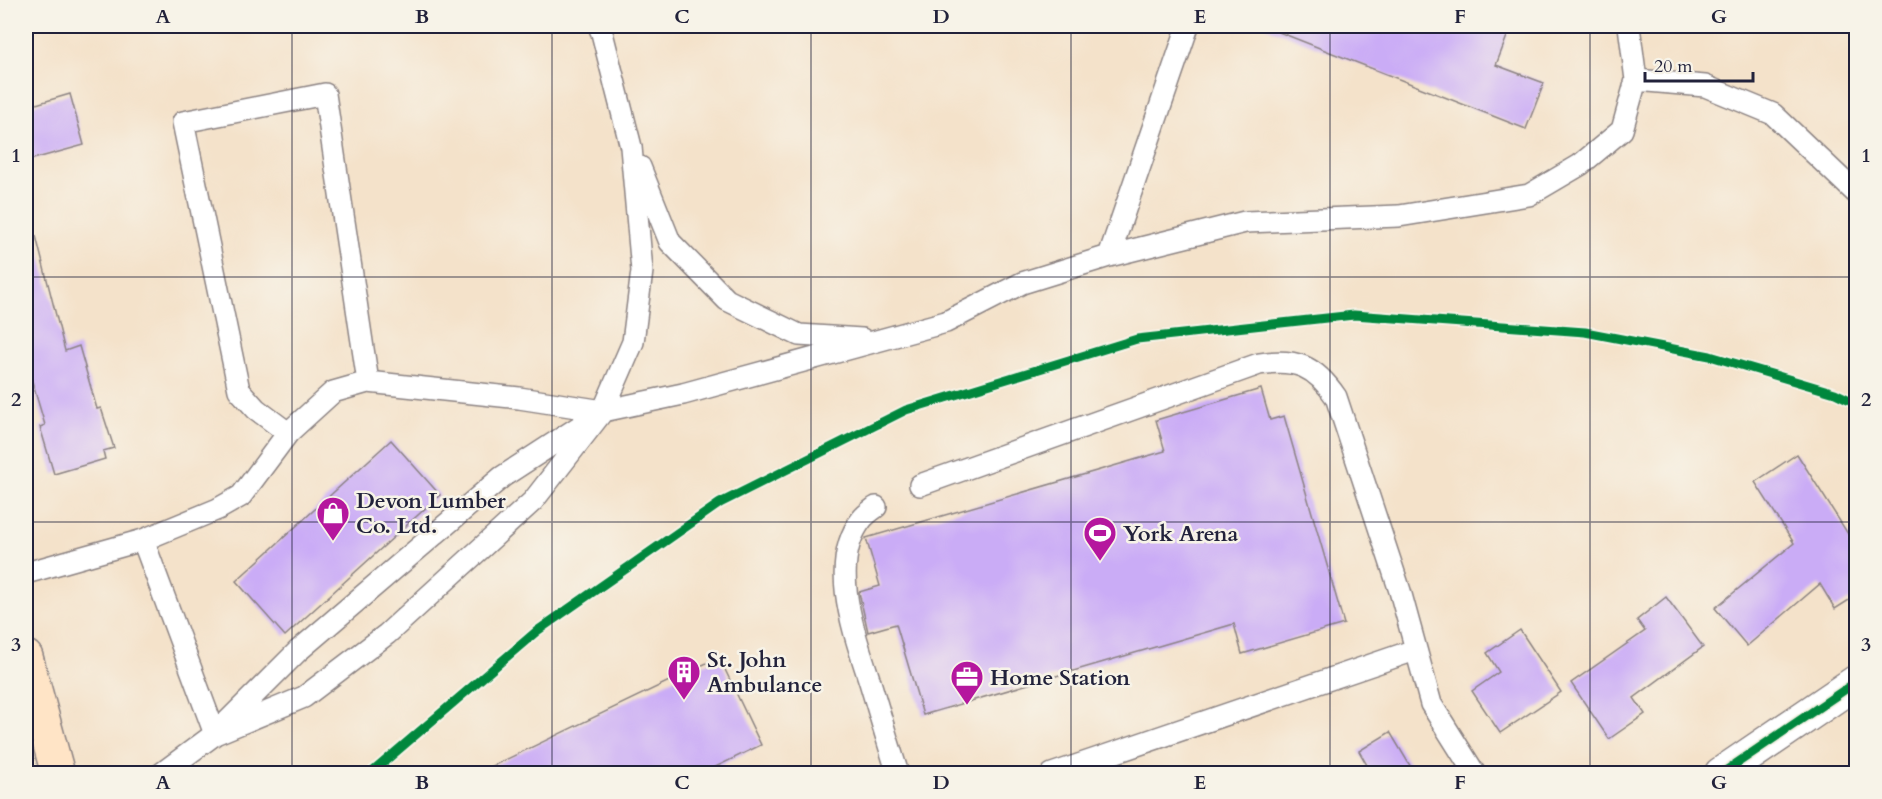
<svg xmlns="http://www.w3.org/2000/svg" width="1882" height="799" font-family="Cardo,serif">
<rect width="100%" height="100%" fill="#f7f3e8"/>
<filter id="ink" filterUnits="userSpaceOnUse"><feTurbulence type="fractalNoise" baseFrequency=".0167" numOctaves="2"/><feDisplacementMap in="SourceGraphic" scale="12" xChannelSelector="R" yChannelSelector="G"/><feConvolveMatrix kernelMatrix="1 2 1 2 8 2 1 2 1" color-interpolation-filters="sRGB"/></filter>
<filter id="wash" filterUnits="userSpaceOnUse"><feTurbulence type="fractalNoise" baseFrequency=".008" numOctaves="4" result="noise"/><feDisplacementMap in="SourceGraphic" scale="24" xChannelSelector="R" yChannelSelector="G"/><feGaussianBlur stdDeviation="1.35" result="paint"/><feColorMatrix in="noise" values="0 0 0 0 0 0 0 0 0 0 0 0 0 0 0 0 0 1.4 0 .05"/><feComposite in="paint" operator="in"/></filter>
<g filter="url(#wash)">
<rect width="100%" height="100%" fill="#f4e2ca"/>
<g id="blocks">
<path fill="#caacf6" d="M1266 26H1511L1496 65 1544 83 1526 129 1266 27Z
M70 94 84 145 26 161V107Z
M36 236 65 351 79 346 97 409 101 408 114 448 103 451 105 459 54 474 40 427 45 425 26 361V237Z
M1261 389 1270 420 1284 416 1344 624 1242 654 1234 624 923 715 896 624 868 632 859 592 880 586 866 538 1165 451 1156 420Z
M391 440 440 495 285 636 236 581Z
M1797 454 1857 548V595L1835 609 1820 584 1747 646 1715 608 1794 543 1755 482Z
M1666 597 1703 647 1634 698 1645 714 1609 739 1571 683 1645 631 1637 620Z
M1520 630 1561 692 1500 733 1472 691 1499 672 1487 653Z
M719 657 761 745 701 774H476Z
M1390 732 1415 774H1372L1359 751Z"/>
</g>
</g>
<g filter="url(#ink)">
<use href="#blocks" fill-opacity="0" stroke="#8b8282" stroke-width="1.5"/>
<g fill="none" stroke-linecap="round" stroke-linejoin="round">
<g stroke="#8b8282" stroke-width="24">
<path id="service" d="M1636 80 1705 86 1773 114 1856 193
M640 167 670 242 727 300 799 335 862 339
M1109 256 1188 26
M288 433 256 409 239 390 183 122 325 94 368 382
M920 485 1259 364C1296 358 1315 366 1336 397L1400 591 1431 704 1475 774
M876 507C872 510 866 514 862 519 827 563 855 635 870 682 879 712 888 743 898 774
M143 540 218 509 241 496 288 433 333 392 368 382 519 398 603 411 683 394 946 322 1022 283 1109 256 1245 222 1399 216 1529 195 1580 165 1622 130 1636 80 1629 26
M26 573 143 540 215 734 161 774
M222 727 298 651 502 477 588 421
M215 734 304 697 387 634 533 501 603 411 633 342 642 271 631 147 602 33 599 26
M1052 774 1415 650"/>
</g>
<g stroke="#8b8282" stroke-width="36">
<path id="minor" d="M1721 774 1856 682"/>
</g>
<g stroke="#8b8282" stroke-width="36">
<path id="secondary" d="M26 657 58 774"/>
</g>
<use href="#service" stroke="#fff" stroke-width="21"/>
<use href="#minor" stroke="#fff" stroke-width="33"/>
<use href="#secondary" stroke="#ffe4c6" stroke-width="33"/>
<g stroke="#f7f3e8" stroke-width="13">
<path id="cycleway" d="M370 774 537 631 720 503 906 410 1137 339 1354 315 1585 332 1710 356 1835 393 1856 403
M1721 774 1856 682"/>
</g>
<use href="#cycleway" stroke="#00873e" stroke-width="9"/>
</g>
</g>
<path fill="none" stroke="#22223b" stroke-width="1.5" stroke-opacity="0.55" d="M292 26V774M552 26V774M811 26V774M1071 26V774M1330 26V774M1590 26V774M26 277H1856M26 522H1856"/>
<defs>
<g id="shop-pin" transform="scale(1.725)"><path d="M0 17L-7.5 6A9.5 9.5 0 1 1 7.5 6Z" fill="#b5179e" stroke="#f7f3e8"/><path d="M-5-2.5h2.3a2.7 3.5 0 0 1 5.4 0H5L5.5 6h-11ZM-1.5-2.5h3a1.5 2.3 0 0 0-3 0Z" fill="#fff"/></g>
<g id="stadium-pin" transform="scale(1.725)"><path d="M0 17L-7.5 6A9.5 9.5 0 1 1 7.5 6Z" fill="#b5179e" stroke="#f7f3e8"/><path d="M0-5a6.5 5 0 1 0 0 10a6.5 5 0 1 0 0-10ZM-3.5-1.8h7v3.6h-7Z" fill="#fff"/></g>
<g id="building-pin" transform="scale(1.725)"><path d="M0 17L-7.5 6A9.5 9.5 0 1 1 7.5 6Z" fill="#b5179e" stroke="#f7f3e8"/><path d="M-4-6H4V6H1V3H-1V6H-4ZM-2.5-4.3h1.7v1.8h-1.7ZM.8-4.3h1.7v1.8H.8ZM-2.5-1h1.7V.8h-1.7ZM.8-1h1.7V.8H.8Z" fill="#fff"/></g>
<g id="office-pin" transform="scale(1.725)"><path d="M0 17L-7.5 6A9.5 9.5 0 1 1 7.5 6Z" fill="#b5179e" stroke="#f7f3e8"/><path d="M-6-3h4V-5.5h4V-3h4V5H-6ZM-1-4.5V-3h2v-1.5ZM-6 0V1H6V0Z" fill="#fff"/></g>
</defs>
<g fill-rule="evenodd">
<use href="#shop-pin" x="333" y="513"/>
<use href="#stadium-pin" x="1100" y="533"/>
<use href="#building-pin" x="684" y="672"/>
<use href="#office-pin" x="967" y="677"/>
</g>
<g text-anchor="middle" stroke-width="5" stroke-linejoin="round" paint-order="stroke">
<g font-size="22" font-weight="bold" fill="#22223b" stroke="#f7f3e8" text-anchor="start">
<text x="356" y="508">Devon Lumber<tspan x="356" dy="25">Co. Ltd.</tspan></text>
<text x="1123" y="541">York Arena</text>
<text x="707" y="667">St. John<tspan x="707" dy="25">Ambulance</tspan></text>
<text x="990" y="685">Home Station</text>
</g>
</g>
<rect width="1882" height="799" fill="none" stroke="#f7f3e8" stroke-width="66"/>
<path d="M1645 72v9h108v-9" fill="none" stroke="#22223b" stroke-width="3"/>
<text x="1654" y="72" font-size="18" fill="#22223b" stroke="#f7f3e8" stroke-width="4.5" paint-order="stroke">20 m</text>
<rect x="33" y="33" width="1816" height="733" fill="none" stroke="#22223b" stroke-width="2"/>
<g font-size="20" text-anchor="middle" font-weight="bold" fill="#22223b">
<text x="163" y="23">A</text>
<text x="422" y="23">B</text>
<text x="682" y="23">C</text>
<text x="941" y="23">D</text>
<text x="1200" y="23">E</text>
<text x="1460" y="23">F</text>
<text x="1719" y="23">G</text>
<text x="16" y="162">1</text>
<text x="1866" y="162">1</text>
<text x="16" y="406">2</text>
<text x="1866" y="406">2</text>
<text x="16" y="651">3</text>
<text x="1866" y="651">3</text>
<text x="163" y="789">A</text>
<text x="422" y="789">B</text>
<text x="682" y="789">C</text>
<text x="941" y="789">D</text>
<text x="1200" y="789">E</text>
<text x="1460" y="789">F</text>
<text x="1719" y="789">G</text>
</g>
</svg>
